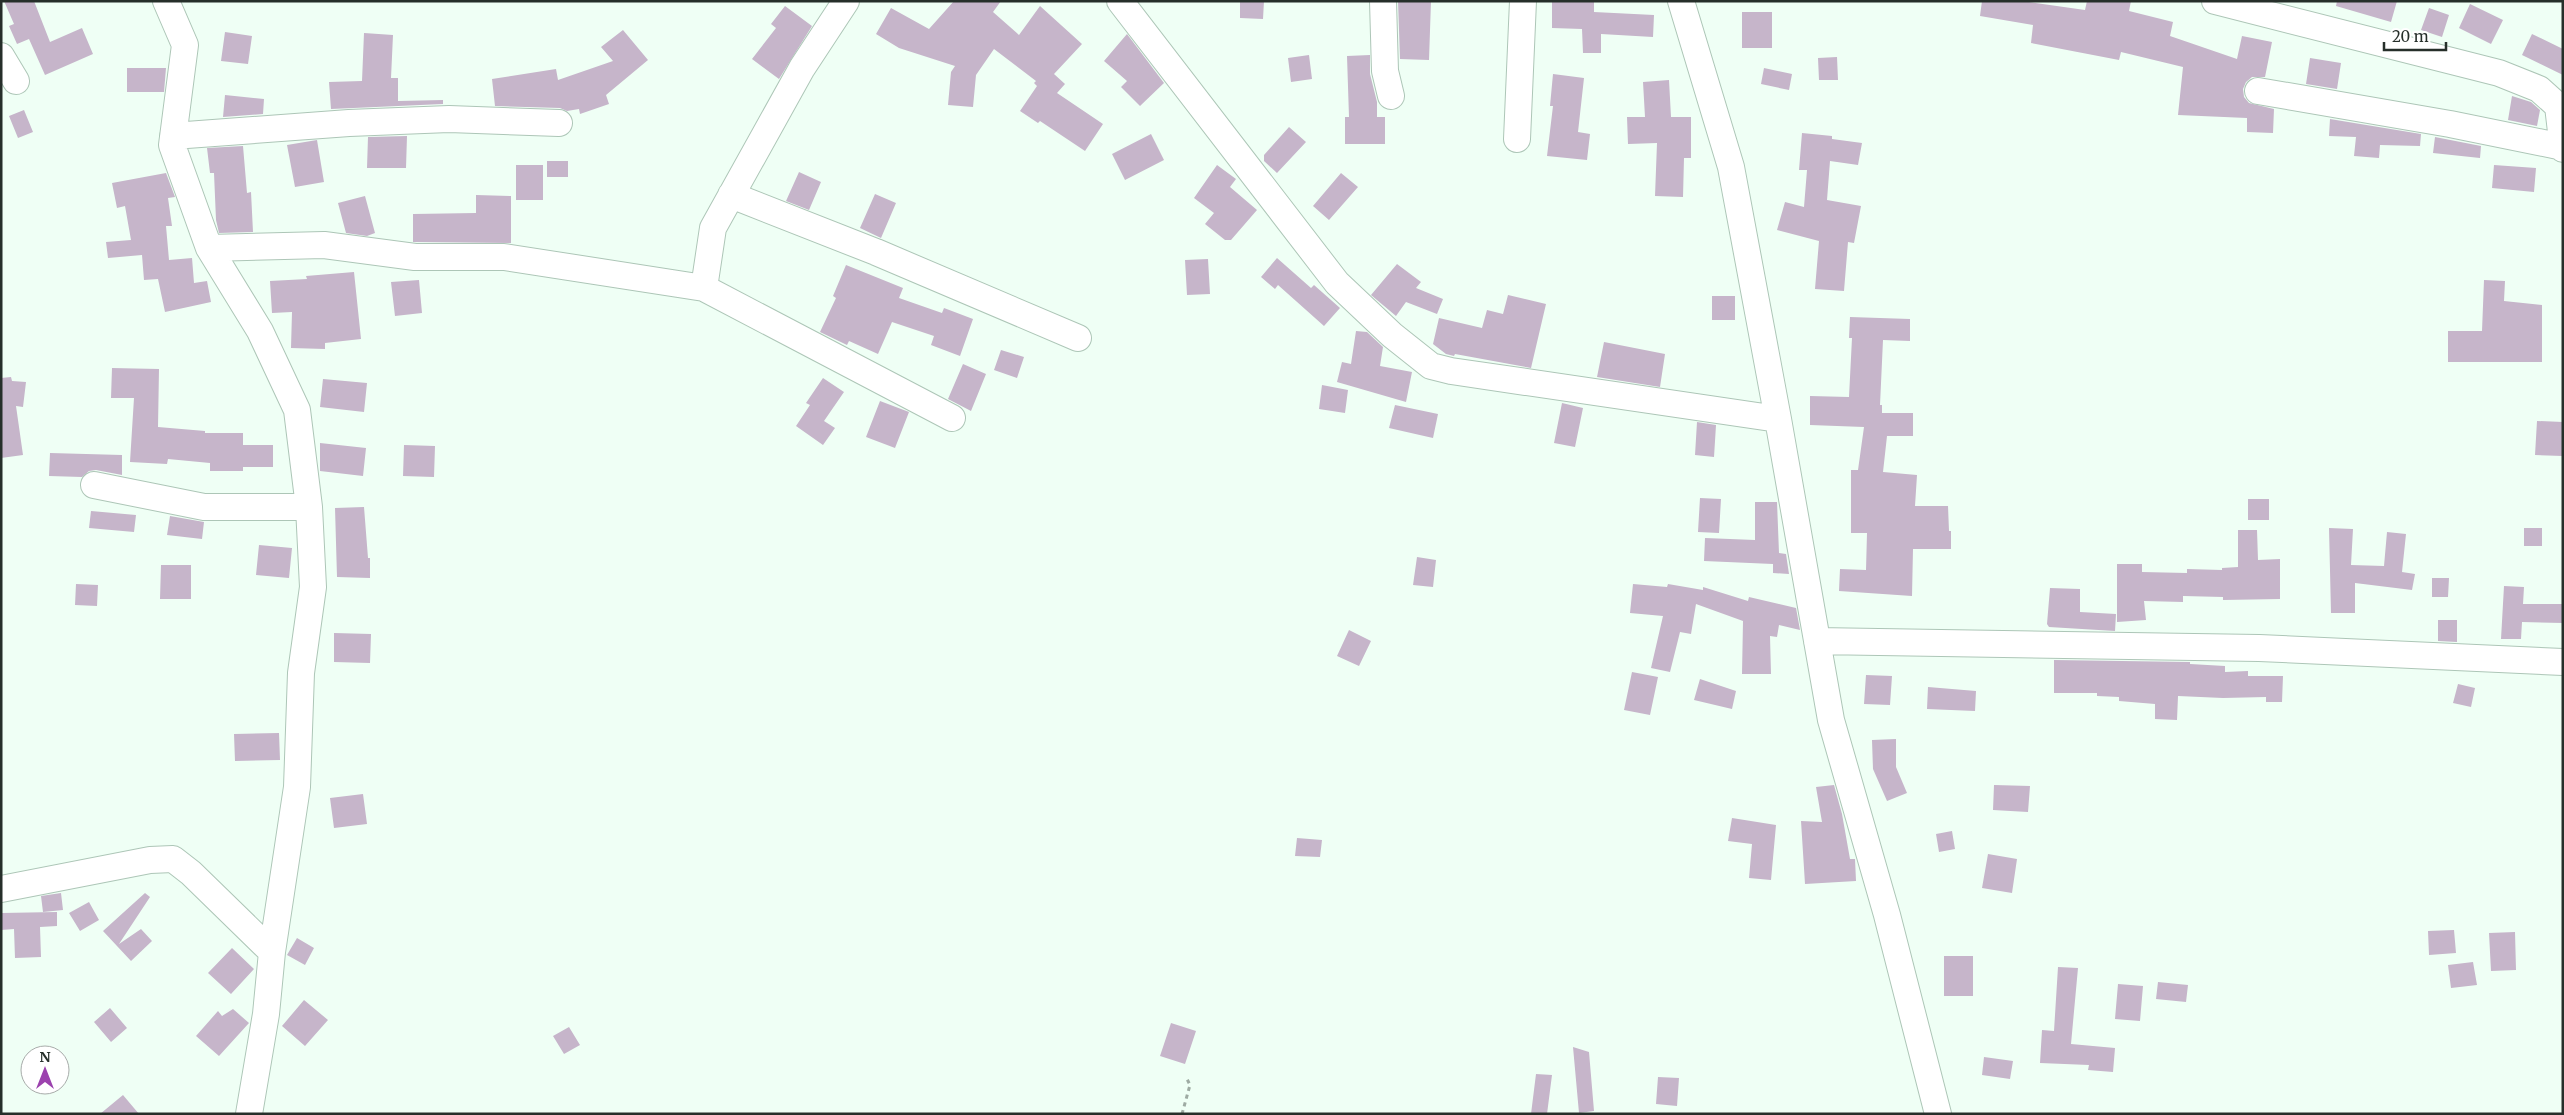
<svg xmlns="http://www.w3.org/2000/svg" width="2564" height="1115" font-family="Merriweather,serif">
<rect width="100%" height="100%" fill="#effff5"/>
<path fill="#c6b5ca" d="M4 1H34L50 42 82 28 93 54 45 75 29 39 17 44 9 26 14 24Z
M954 1H1001L993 12 1019 35 1040 6 1082 44 1054 74 1065 84 1057 93 1103 124 1085 151 1040 121 1038 123 1020 111 1037 86 1034 83 1036 81 994 49 976 75 973 107 948 105 951 72 955 66 899 48 876 34 891 8 929 29Z
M1240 1H1264L1263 19 1240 18Z
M1398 1H1431L1429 60 1400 59Z
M1982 1H2022L2085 10 2087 1H2131L2129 11 2173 22 2170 36 2237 59 2242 36 2272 42 2265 77H2252L2246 82 2243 89 2244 97 2249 103 2274 109 2273 133 2247 132V118L2178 115 2183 67 2121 52 2119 60 2031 43 2033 25 1980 16Z
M2337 1H2397L2391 22 2336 6Z
M1552 2H1594V12L1654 15 1653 37 1601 34V53H1583L1582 29 1552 28Z
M2470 4 2503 20 2491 44 2459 28Z
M785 6 812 26 779 79 752 59 776 28 771 24Z
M2429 8 2449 15 2442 37 2421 30Z
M1742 12H1772V48H1742Z
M623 30 648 60 606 95 609 104 580 114 579 109 567 111 560 108 495 106 492 79 556 69 558 80 613 61 601 47Z
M225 32 252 36 248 64 221 61Z
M364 33 393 35 391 78H398V101L443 100V104L331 109 329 82 362 81Z
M1127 34 1164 83 1140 106 1121 87 1127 81 1104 61Z
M2532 34 2563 49V75L2522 55Z
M1309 55 1312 79 1291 82 1288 58Z
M1370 55V74L1377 102V117H1385V144H1345V117H1349L1347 56Z
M1837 57 1838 80H1819L1818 58Z
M2310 58 2341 63 2337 89 2306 84Z
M127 68H166L164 92H127Z
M1764 68 1792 74 1789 90 1761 84Z
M1553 74 1584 78 1578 132 1590 134 1587 160 1547 156 1553 106H1550Z
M1669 80 1671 117H1691V158H1684L1683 197 1655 196 1657 143 1628 144 1627 117H1645L1643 82Z
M225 95 264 99 263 114 223 117Z
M2512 96 2531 102 2540 110 2537 126 2508 120Z
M24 110 33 132 18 138 9 116Z
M2330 119 2421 134 2420 146 2380 145 2379 158 2354 156 2356 137 2329 136Z
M1289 127 1306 142 1277 173 1264 161V155Z
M1802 133 1832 136V139L1862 143 1858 165 1830 161 1827 200 1861 206 1854 243 1848 242 1844 291 1815 289 1819 241 1777 230 1785 202 1804 207 1807 170H1799Z
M1151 134 1164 160 1125 180 1112 154Z
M407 136 406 168H367L368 137Z
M2435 137 2481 146 2480 158 2433 153Z
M317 140 324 182 295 187 287 145Z
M243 146 247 193 251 192 253 232 219 233 216 220 214 173H210L207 148Z
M547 161H568V177H547Z
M516 165H543V200H516Z
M1217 165 1236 179 1230 187 1257 210 1231 240H1225L1205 224 1214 213 1194 198Z
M2494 165 2536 168 2534 192 2492 188Z
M799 172 821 182 809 210 786 201Z
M166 173 175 197 168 198 172 226H166L169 260 192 258 194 283 207 281 211 302 165 312 158 279 144 280 142 255 108 258 106 242 131 240 125 206 117 208 112 183Z
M1341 173 1358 187 1329 220 1313 206Z
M875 194 896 203 881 238 860 228Z
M476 195 511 196V243L413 242V214L476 213Z
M365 196 375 233 367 236 346 233 338 203Z
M1277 258 1311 288 1314 285 1340 308 1324 326 1278 285 1275 289 1261 277Z
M1208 259 1210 294 1187 295 1185 260Z
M1397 264 1421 282 1416 288 1443 299 1437 314 1406 302 1396 316 1371 295Z
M846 265 903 288 899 298 942 313 944 308 973 319 960 356 931 345 934 336 892 322 878 354 849 341 847 345 820 332 836 298 833 296Z
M354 272 361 339 325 343V349L291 348 292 312 272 313 270 281 307 279 306 276Z
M419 280 422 313 395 316 391 282Z
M2484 280 2505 281 2504 301 2542 305V362H2448V331H2482Z
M1508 295 1546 304 1531 368 1455 354 1454 356 1446 354 1433 344 1439 318 1482 328 1487 310 1503 314Z
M1712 296H1735V320H1712Z
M1850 317 1910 319V341L1883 340 1880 405H1882V413H1913V436H1887L1883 472 1917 475 1915 506H1948L1949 531H1951V549H1913L1912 596 1839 591 1840 569 1866 570 1867 533H1851V470H1858L1864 427 1810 425V396L1849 397 1852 338H1849Z
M1356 331 1367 332 1383 347 1380 366 1412 372 1406 402 1337 382 1342 362 1351 364Z
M1604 342 1665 354 1660 387 1597 377Z
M1001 350 1024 357 1017 378 994 370Z
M963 364 986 374 971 411 948 399Z
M112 368 159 369 158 427 205 431V433H243V445H273V467H243V471H210V463L168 459 167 464 130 462 134 398H111Z
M11 377 12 381 26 382 23 407 16 406 23 455 1 458V378Z
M823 378 844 392 824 421 835 428 823 445 796 426 810 405 806 403Z
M323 379 367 383 364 412 320 407Z
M1322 385 1348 390 1345 413 1319 409Z
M880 401 909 412 895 448 866 437Z
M1562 403 1583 408 1575 447 1554 443Z
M1395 405 1438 414 1433 438 1389 428Z
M2537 421 2563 422V456L2535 455Z
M1697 422 1716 425 1714 457 1695 455Z
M320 443 366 448 363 476 320 471Z
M404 445 435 446 434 477 403 476Z
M50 453 122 455V475L96 470 89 471 82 477 49 476Z
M1700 498 1721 499 1719 533 1698 532Z
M2248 499H2269V520H2248Z
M1755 502H1777L1779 553 1786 554 1789 574 1773 573V564L1704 561 1705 538 1755 540Z
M364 507 368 558H370V578L337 577 335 508Z
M91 511 136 515 134 532 89 528Z
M170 516 204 522 202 539 167 535Z
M2329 528 2353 529 2351 565 2384 566 2387 532 2406 534 2402 572 2415 574 2412 590 2355 583V613H2331Z
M2524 528H2542V546H2524Z
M2238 530H2257L2258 560 2280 559V599L2223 600V597L2183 596V602L2144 601 2146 620 2117 622V564H2142V572L2187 573V569L2222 570V568L2238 567Z
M259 545 292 548 289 578 256 575Z
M1417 557 1436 560 1433 587 1413 585Z
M161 565H191V599H160Z
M2432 578H2449L2448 597H2432Z
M76 584 98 585 97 606 75 605Z
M1633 584 1667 587 1668 584 1703 590V587L1748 601 1749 597 1796 608 1800 630 1779 625 1777 637 1770 636 1771 674H1742L1743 621 1696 604 1691 634 1680 632 1670 672 1651 668 1663 616 1630 613Z
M2504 586 2524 587 2523 604H2563V623L2522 622 2521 639H2501Z
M2050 588 2080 589V612L2116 614 2115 631 2049 627 2047 624Z
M2438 620H2457V642L2438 641Z
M1349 630 1371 641 1359 666 1337 656Z
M334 633 371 634 370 663 334 662Z
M2054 660 2190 662V664L2225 666V672L2248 671V676H2283L2282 702H2266V697L2223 698 2178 696 2177 720 2155 719V704L2119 701V697L2097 696V693H2054Z
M1632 672 1658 677 1650 715 1624 710Z
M1866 675 1892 676 1890 705 1864 704Z
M1700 679 1736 691 1732 709 1694 700Z
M2458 684 2475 688 2471 707 2453 703Z
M1928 687 1976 691 1975 711 1927 709Z
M279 733 280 760 235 761 234 734Z
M1896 739V767L1907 793 1887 801 1873 769 1872 740Z
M1834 785 1842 814 1850 859H1855L1856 881 1805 884 1801 821 1822 822 1816 787Z
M1994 785 2030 786 2028 812 1993 810Z
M363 794 367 824 334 828 330 798Z
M1732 818 1776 825 1771 880 1749 878 1752 844 1728 841Z
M1952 831 1955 849 1939 852 1936 834Z
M1297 838 1322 840 1320 857 1295 856Z
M1988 854 2017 859 2012 893 1982 888Z
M61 893 63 910 43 912 41 896Z
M145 893 150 897 119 944 141 929 152 941 131 961 103 931Z
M89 902 99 920 80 931 69 913Z
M57 912V926L40 927 41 957 15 958 14 929 1 930V913Z
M2454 930 2456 953 2429 955 2428 931Z
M2515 932 2516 970 2491 971 2489 933Z
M297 938 314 948 305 965 287 955Z
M232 948 254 969 231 994 208 973Z
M1944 956H1973V996H1944Z
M2473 962 2477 985 2451 988 2448 965Z
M2058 967 2078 968 2071 1044 2115 1048 2113 1072 2088 1070 2089 1065 2040 1063 2042 1030 2054 1031Z
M2158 982 2188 985 2186 1002 2156 999Z
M2118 984 2143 986 2140 1021 2115 1019Z
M304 1000 328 1020 305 1046 282 1026Z
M110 1008 127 1028 111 1042 94 1022Z
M233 1009 249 1023 219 1056 196 1036 218 1011 222 1016Z
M1171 1023 1196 1031 1185 1064 1160 1056Z
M569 1027 580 1045 564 1054 553 1036Z
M1573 1047 1589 1052 1594 1111 1579 1113Z
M1984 1057 2013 1061 2010 1079 1982 1075Z
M1536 1074 1552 1075 1547 1114H1531Z
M1658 1077 1679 1078 1677 1106 1656 1104Z
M123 1095 139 1114H100Z"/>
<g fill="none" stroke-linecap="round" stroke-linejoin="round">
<g stroke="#adc6b7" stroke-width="28">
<path id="minor" d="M166 1 185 45 172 145 209 248 260 331 297 410 309 507 313 587 301 673 297 787 272 952 266 1014 249 1114
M1120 1 1337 283 1392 335 1431 366 1451 371 1778 419
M1383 1 1385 71 1391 96
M1681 1 1731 167 1778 419 1831 720 1887 915 1938 1114
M2215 1 2499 73 2539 89 2558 106 2563 149
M1 56 16 81
M2258 91 2450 124 2563 147
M173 136 349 123 449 119 559 123
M1517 139 1523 1
M731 195 876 252 1078 338
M209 248 324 245 415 257H504L704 288 713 228 802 68 846 1
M704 288 952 418
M94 485 204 507H309
M1817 641 2259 648 2563 662
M1 889 150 860 173 859 191 873 272 952"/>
</g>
<path stroke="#9eaba3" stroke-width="3" stroke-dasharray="4 4" stroke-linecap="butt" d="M1182 1114 1190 1085 1186 1077"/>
<use href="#minor" stroke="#fff" stroke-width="26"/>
</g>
<rect width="2564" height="1115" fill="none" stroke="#262f2a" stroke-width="5"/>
<g transform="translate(45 1070)"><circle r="24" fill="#ffffff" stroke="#a8acaa"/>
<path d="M0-4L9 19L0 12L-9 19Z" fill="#9c42ae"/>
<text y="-8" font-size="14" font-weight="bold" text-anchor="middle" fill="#262f2a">N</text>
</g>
<path d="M2384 42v8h62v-8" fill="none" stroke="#262f2a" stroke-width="2.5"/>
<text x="2392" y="42" font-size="15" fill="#262f2a" stroke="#ffffff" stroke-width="4" paint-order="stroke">20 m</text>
</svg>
